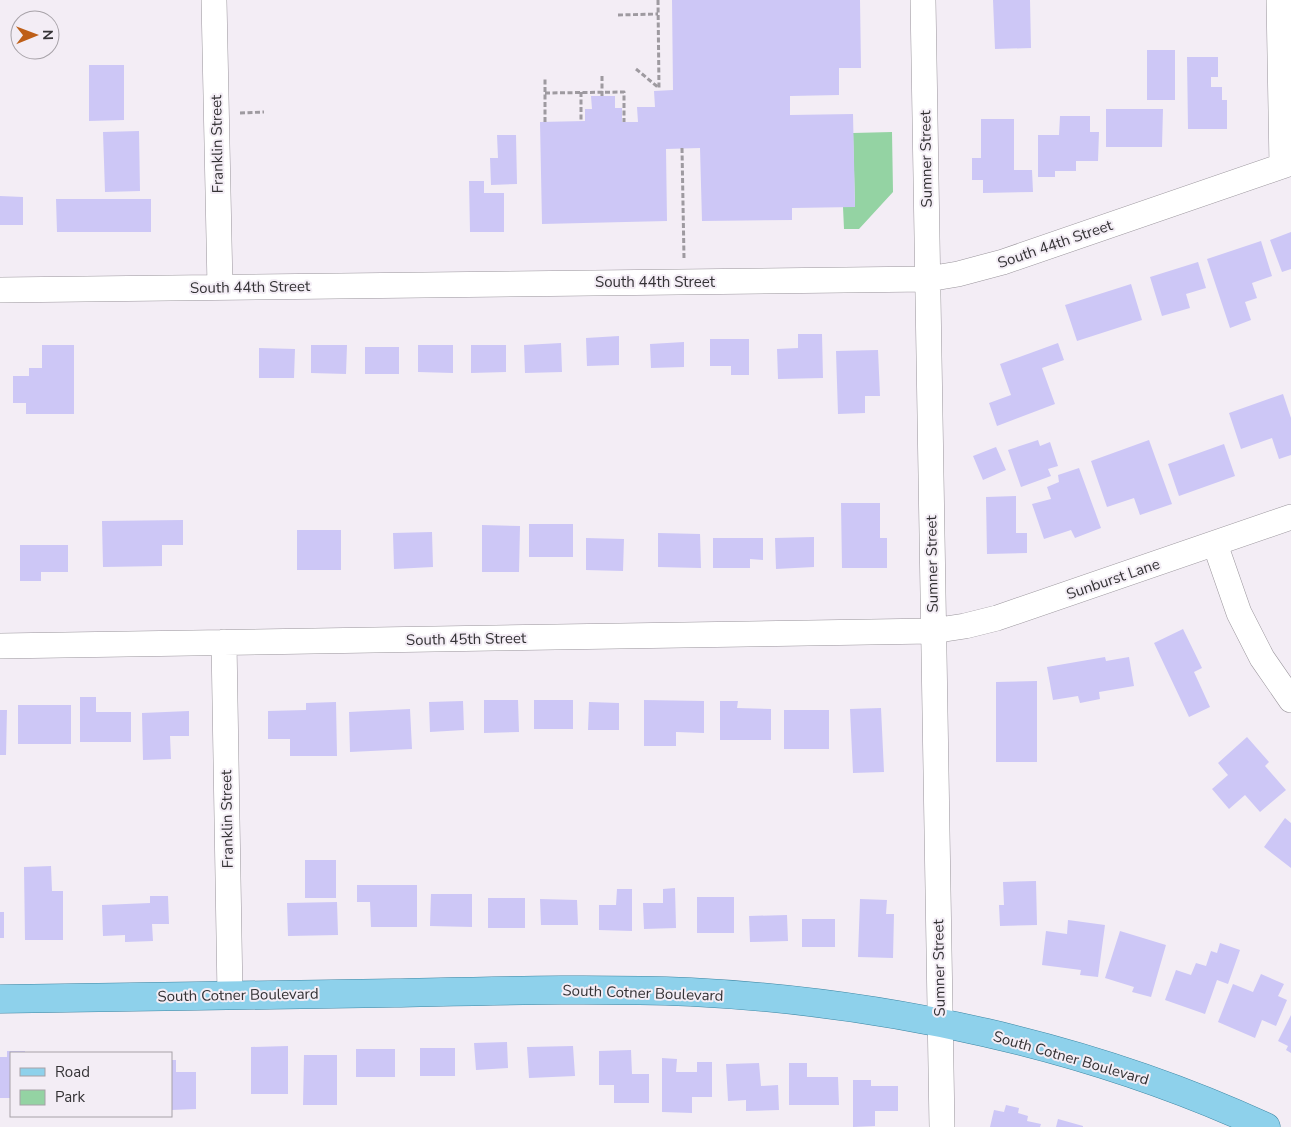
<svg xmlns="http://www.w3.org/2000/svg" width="1291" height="1127" font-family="'Nunito Sans',sans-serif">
<rect width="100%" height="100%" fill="#f3edf5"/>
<path fill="#94d3a3" d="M892 132 893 192 859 229H844L843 207H855L853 133Z"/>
<path fill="#cdc7f6" d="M672 0H860L861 68H839V95L790 96V115L853 114 855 207 792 208V220L702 221 700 148 666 149 667 221 542 224 540 122 585 121V109H592L591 96H615V108H622V122H638L637 107H655L654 91 673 90Z
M993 0H1030L1031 48 995 49Z
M1147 50H1175V100H1147Z
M1187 57H1218V77H1211V87H1222V100H1227V129H1188Z
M89 65H124V120L89 121Z
M1106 109H1163L1162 147H1106Z
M1060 116H1090V132H1099L1098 161H1076V171H1055V177H1038V135H1059Z
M981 119H1014V170H1032L1033 192 983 193V180H972V158H981Z
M139 131 140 191 105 192 103 132Z
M497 135H516L517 184 491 185 490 158H498Z
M469 181H484V193H504V232H470Z
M0 196 23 197V225H0Z
M56 199H151V232H57Z
M1291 232V269L1282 272 1270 240Z
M1261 241 1272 276 1252 283 1257 298 1245 302 1251 320 1230 328 1207 259Z
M1198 262 1206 288 1186 294 1190 308 1162 316 1150 277Z
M1131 284 1142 320 1077 341 1065 305Z
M798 334H822L823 378 778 379 777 349 798 348Z
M619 336V365L587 366 586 338Z
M710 339H749V375H731V366H710Z
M684 342V367L651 368 650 344Z
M561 343 562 372 525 373 524 345Z
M1058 343 1064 360 1042 368 1055 404 997 426 989 403 1011 395 1000 364Z
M42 345H74V414H26V403H13V376H29V368H42Z
M311 345H347L346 374 311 373Z
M418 345H453V373L418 372Z
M471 345H506V372L471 373Z
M365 347H399V374H365Z
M259 348 295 349 294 378H259Z
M878 350 880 396H865V413L838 414 836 351Z
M1283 394 1291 418V455L1279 459 1272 438 1241 449 1229 413Z
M1038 440 1040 446 1050 442 1058 466 1048 469 1051 476 1021 487 1008 450Z
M1149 440 1172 504 1140 515 1134 498 1107 507 1091 461Z
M1224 444 1235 476 1179 496 1168 464Z
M996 447 1006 470 983 480 973 456Z
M1079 468 1101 528 1075 538 1071 530 1044 539 1032 504 1051 499 1047 487 1059 482 1058 475Z
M1016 496V533H1027V553L987 554 986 497Z
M841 503H880V538H887V568H842Z
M183 520V545H162V566L103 567 102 521Z
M529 524H573V557H529Z
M482 525 520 526 519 572H482Z
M297 530H341V570H297Z
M432 532 433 567 394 569 393 533Z
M658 533 700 534 701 568 658 567Z
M814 537V567L776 569 775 538Z
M586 538 624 539 623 571 586 570Z
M713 538H763V560L750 559V568H713Z
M20 545H68V572H41V581H20Z
M1183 629 1202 668 1194 672 1210 707 1189 717 1154 643Z
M1105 657 1106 661 1129 657 1134 686 1099 692 1100 699 1080 703 1078 696 1053 700 1047 667Z
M1037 681V762H996V682Z
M80 697H96V712H131V742H80Z
M484 700H518L519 732 484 733Z
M534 700H573V729H534Z
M644 700 704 701V733L676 732V746H644Z
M463 701 464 730 430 732 429 702Z
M720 701H738L737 708 771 709V740H720Z
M336 702 337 756H290V739H268V711L306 710V703Z
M589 702 619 703V730H588Z
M18 705H71V744H18Z
M881 708 884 772 853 773 850 709Z
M410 709 412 749 350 752 349 712Z
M0 710H7L6 755H0Z
M784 710H829V749H784Z
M189 711V736H170L171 759 143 760 142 713Z
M1247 737 1269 762 1265 766 1286 790 1260 812 1245 795 1229 809 1212 789 1228 775 1218 763Z
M1285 818 1291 823V868L1264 847Z
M305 860H336V898H305Z
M51 866 52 891H63V940H25L24 867Z
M1036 881 1037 925 1000 926 999 905H1004L1003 882Z
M357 885H417V927H371L370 902H357Z
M675 888 676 928 644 929 643 903H663V889Z
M617 889H632V931L599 930V905H616Z
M431 894H472V927L430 926Z
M150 896H168L169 924H152L153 941 125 942V935L103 936 102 905 150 903Z
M697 897H734V933H697Z
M488 898H525V928H488Z
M540 899 577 900 578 925H541Z
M860 899 887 900 886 914H894L893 958 858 957Z
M337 902 338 935 288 936 287 903Z
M0 912H4V938H0Z
M787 915 788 941 750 942 749 916Z
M802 919H835V947H802Z
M1068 920 1105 925 1098 977 1080 975 1081 970 1042 965 1046 931 1067 934Z
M1120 931 1166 945 1151 997 1132 992 1134 987 1105 978Z
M1220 943 1240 950 1228 984 1217 980 1205 1014 1165 1000 1176 970 1191 975 1196 963 1206 966 1211 951 1217 953Z
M1261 974 1284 984 1278 996 1287 1000 1276 1026 1262 1020 1255 1038 1218 1022 1233 984 1253 992Z
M1291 1015V1053L1286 1050 1288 1046 1278 1041Z
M507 1042 508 1068 476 1070 474 1043Z
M288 1046V1094H251V1047Z
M573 1046 575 1076 529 1078 527 1047Z
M420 1048H455V1076H420Z
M356 1049H395V1077H356Z
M631 1050 632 1074H649V1103H614V1085H599V1051Z
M7 1051H25V1053H11V1098H0V1057H7Z
M304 1055H337V1105H303Z
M662 1058 677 1059 676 1072H697V1062H712V1097H692V1113L662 1112Z
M171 1060H176V1072H196V1109L171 1110Z
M759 1063 761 1086 778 1085 779 1110 746 1111V1100L728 1101 726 1064Z
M789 1063H807V1077H838L839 1105H789Z
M853 1080H871V1086H898V1111H875V1126L853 1127Z
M1006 1105 1019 1108 1018 1113 1028 1116 1027 1121 1041 1124 1040 1127H990L994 1110 1004 1112Z
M1058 1119 1083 1126V1127H1056Z"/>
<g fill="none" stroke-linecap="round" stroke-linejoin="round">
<g stroke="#9a959c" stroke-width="26">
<path id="minor" d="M214 0 220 287
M923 0 942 1127
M1279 0 1282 166
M0 290 928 279 958 274 1003 262 1291 163
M1215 544 1239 613 1262 658 1291 700
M224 642 230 995
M0 646 932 631 965 626 997 618 1291 517"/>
</g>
<g stroke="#3d86a3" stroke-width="29">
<path id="major" d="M0 999C131 997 263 995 394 993 493 991 592 988 691 992 887 1002 1088 1045 1266 1127"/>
</g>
<path stroke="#9e9aa0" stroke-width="3" stroke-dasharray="5 2.5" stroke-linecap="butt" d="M658 0 659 89
M618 15 658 14
M636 69 659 88
M581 92V121
M545 93 624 92V122
M602 96V75
M240 113 264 112
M545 122V77
M682 148 684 258"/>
<use href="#minor" stroke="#fff" stroke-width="25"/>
<use href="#major" stroke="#8ed1eb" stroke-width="28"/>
</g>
<g text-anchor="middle" stroke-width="4" stroke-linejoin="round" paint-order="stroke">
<g font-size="15" fill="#343235" stroke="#f3edf5">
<text transform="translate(217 144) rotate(-91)" y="5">Franklin Street</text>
<text transform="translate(926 159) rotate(-91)" y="5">Sumner Street</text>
<text transform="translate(1055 244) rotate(-19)" y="5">South 44th Street</text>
<text x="655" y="287">South 44th Street</text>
<text transform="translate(250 287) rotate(-1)" y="5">South 44th Street</text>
<text transform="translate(932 564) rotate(-91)" y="5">Sumner Street</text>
<text transform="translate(1113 579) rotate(-19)" y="5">Sunburst Lane</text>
<text transform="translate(466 639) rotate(-1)" y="5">South 45th Street</text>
<text transform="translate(227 819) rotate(-91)" y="5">Franklin Street</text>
<text transform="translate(939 968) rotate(-91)" y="5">Sumner Street</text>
<text transform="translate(643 993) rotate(2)" y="5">South Cotner Boulevard</text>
<text transform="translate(238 995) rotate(-1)" y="5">South Cotner Boulevard</text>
<text transform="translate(1071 1058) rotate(16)" y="5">South Cotner Boulevard</text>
</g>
</g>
<rect x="10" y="1052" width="162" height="65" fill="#f3edf5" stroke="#a7a2a8"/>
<rect x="20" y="1068" width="25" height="8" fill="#8ed1eb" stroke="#a7a2a8"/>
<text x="55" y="1077" font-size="15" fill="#343235">Road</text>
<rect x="20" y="1090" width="25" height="15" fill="#94d3a3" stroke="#a7a2a8"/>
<text x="55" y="1102" font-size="15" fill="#343235">Park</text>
<g transform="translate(35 35) rotate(89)"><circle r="24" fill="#f3edf5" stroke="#a7a2a8"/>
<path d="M0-4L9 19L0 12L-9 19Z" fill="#be5f18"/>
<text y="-8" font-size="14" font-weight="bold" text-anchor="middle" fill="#343235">N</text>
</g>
</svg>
